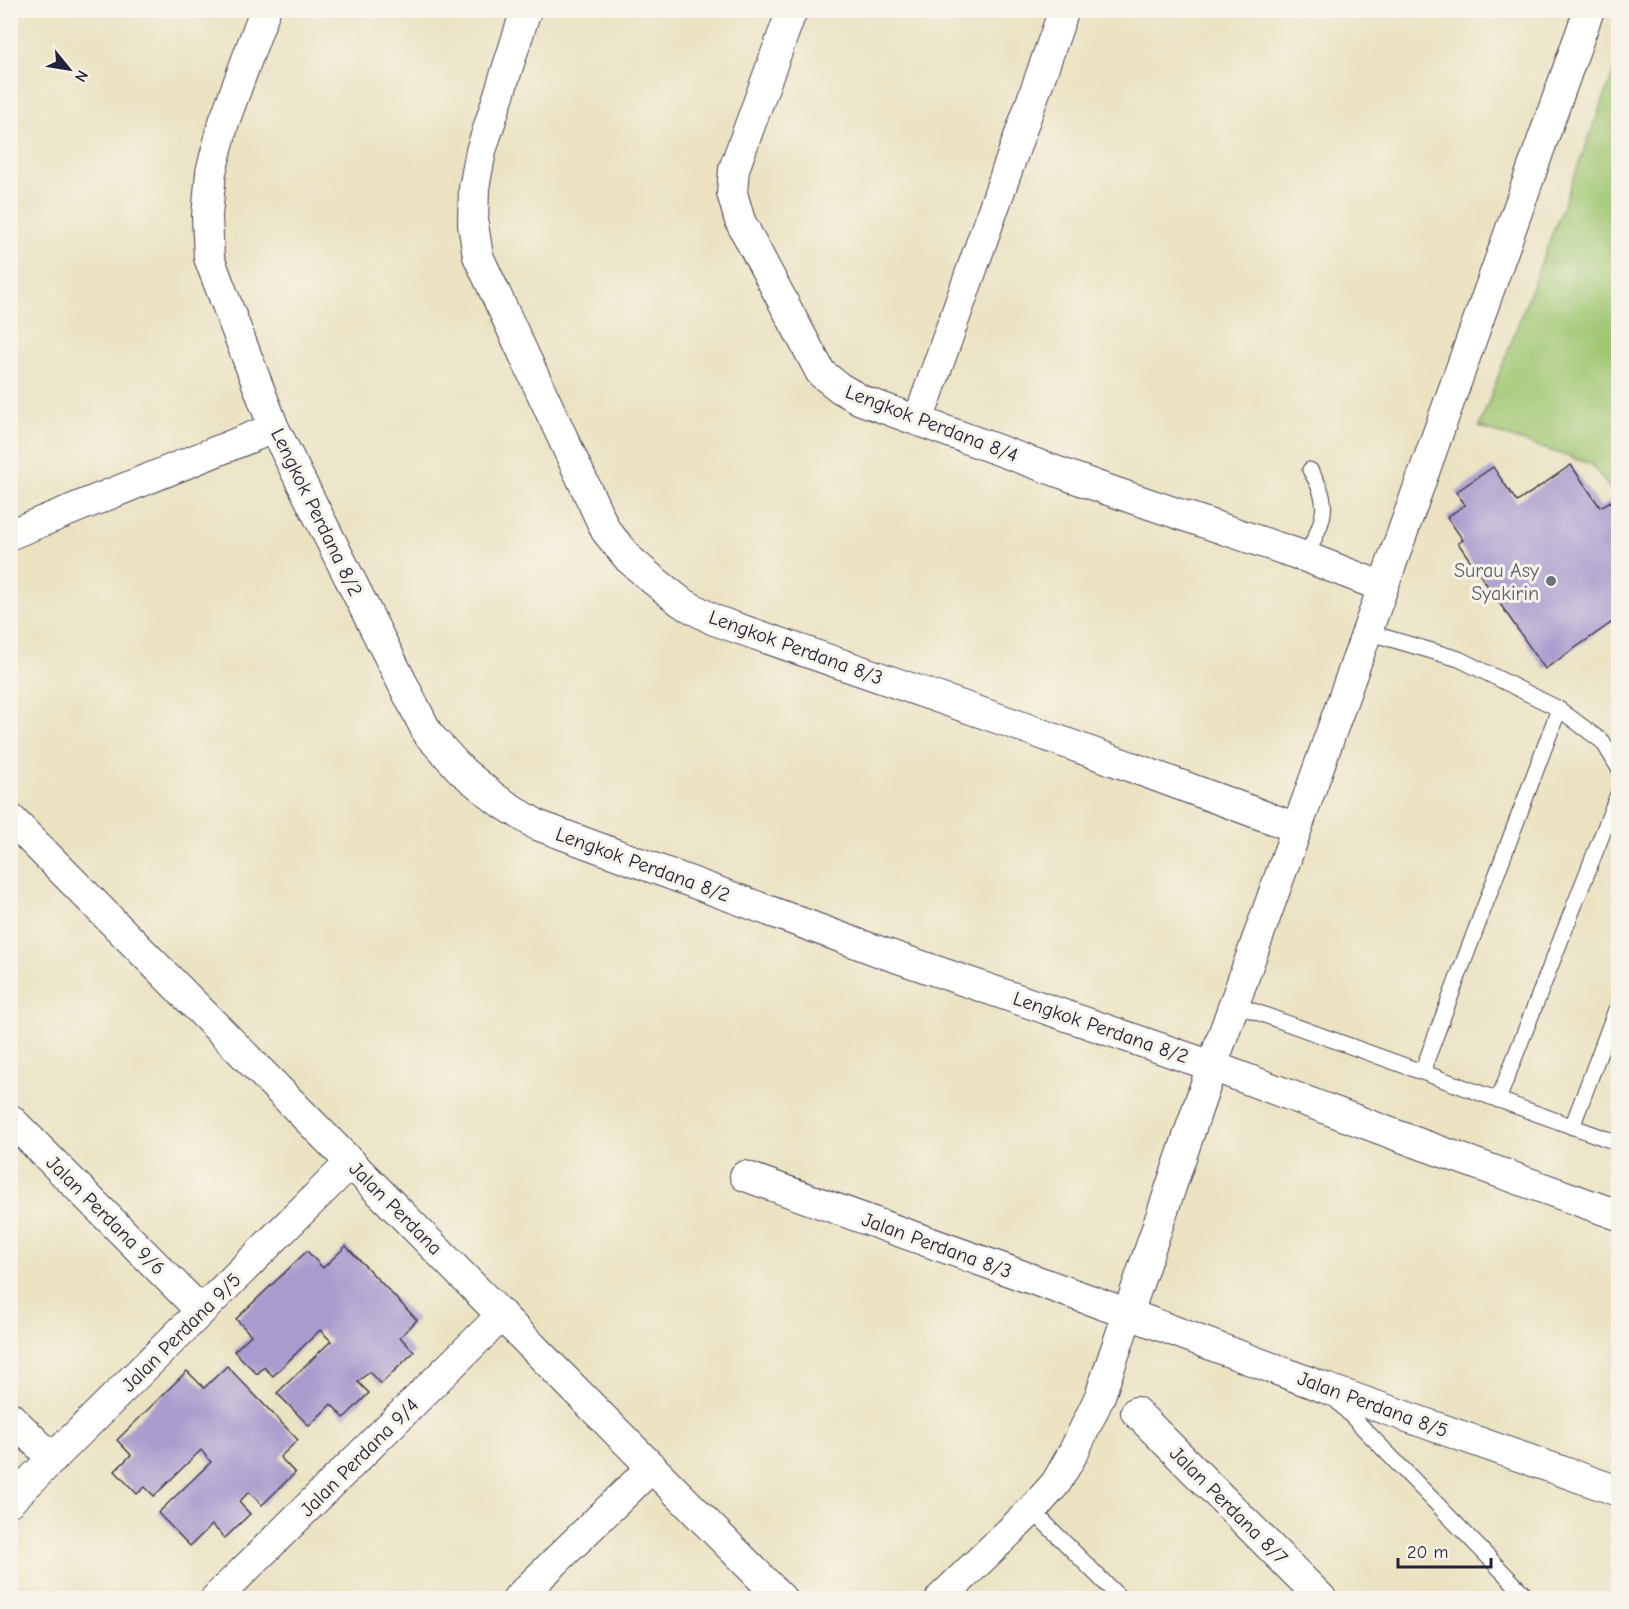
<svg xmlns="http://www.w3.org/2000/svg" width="1629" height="1609" font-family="'Comic Neue',sans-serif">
<rect width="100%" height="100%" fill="#f7f3e8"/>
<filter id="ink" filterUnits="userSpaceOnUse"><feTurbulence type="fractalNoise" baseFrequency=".0167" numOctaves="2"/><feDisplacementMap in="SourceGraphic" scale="12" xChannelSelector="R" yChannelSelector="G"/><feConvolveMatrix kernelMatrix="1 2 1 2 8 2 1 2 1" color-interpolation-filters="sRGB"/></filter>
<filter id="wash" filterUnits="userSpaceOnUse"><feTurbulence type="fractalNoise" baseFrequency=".008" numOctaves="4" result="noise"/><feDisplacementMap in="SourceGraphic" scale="24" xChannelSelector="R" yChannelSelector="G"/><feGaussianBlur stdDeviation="1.35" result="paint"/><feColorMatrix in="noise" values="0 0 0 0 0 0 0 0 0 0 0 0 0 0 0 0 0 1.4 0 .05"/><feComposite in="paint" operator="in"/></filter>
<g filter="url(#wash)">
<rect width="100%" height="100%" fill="#ebe2c1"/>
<path fill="#9fc670" stroke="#607456" stroke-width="1.5" d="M1618 61V499L1591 464 1479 427Z"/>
<g id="blocks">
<path fill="#a99bce" d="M1571 465 1600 507 1611 501 1618 512V618L1545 669 1458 543 1463 540 1447 517 1465 505 1456 492 1493 467 1517 502Z
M346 1246 417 1320 400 1337 414 1352 381 1384 369 1372 358 1382 369 1393 344 1418 331 1404 309 1426 277 1393 331 1341 320 1330 273 1376 264 1367 257 1374 234 1351 251 1335 236 1319 307 1251 323 1268Z
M227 1366 298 1440 280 1457 295 1473 262 1505 249 1492 239 1502 250 1514 225 1538 212 1525 190 1546 158 1513 211 1462 201 1450 154 1496 145 1487 137 1494 115 1471 131 1455 117 1440 187 1371 204 1388Z"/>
</g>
</g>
<g filter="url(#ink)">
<use href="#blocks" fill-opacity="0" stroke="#403f4f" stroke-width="1.5"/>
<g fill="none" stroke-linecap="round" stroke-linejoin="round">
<g stroke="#403f4f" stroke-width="17">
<path id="service" d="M1306 557C1322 521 1334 507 1310 470
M1367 632 1459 659 1559 709 1603 742 1618 767
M1234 1004 1618 1143
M1422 1072 1559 709
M1498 1100 1618 794
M1572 1127 1618 1004
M1335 1399 1528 1598
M1032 1510 1120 1598"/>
</g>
<g stroke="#403f4f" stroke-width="32">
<path id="minor" d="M265 10 224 122 211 172 207 216 209 258 274 428 428 734 462 771 496 799 537 825 875 950 1212 1066 1412 1141 1618 1215
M526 10 481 151 474 188 473 224 478 256 606 531 629 559 652 579 681 602 714 620 1017 725 1297 828
M792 10 734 169 732 193 740 221 821 373 840 388 861 400 1105 489 1306 557 1383 587
M918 421 1064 10
M11 534 274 428
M10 818 781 1598
M10 1119 201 1311
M745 1176 1129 1314 1325 1388 1618 1491
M1136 1412 1321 1598
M10 1417 53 1459
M10 1501 351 1162
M216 1598 502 1315
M518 1598 652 1467
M941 1598 1032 1510 1056 1483 1073 1453 1100 1396 1212 1066 1589 10"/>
</g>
<use href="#service" stroke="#fff" stroke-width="15"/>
<use href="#minor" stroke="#fff" stroke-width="30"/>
</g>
</g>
<circle fill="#6b7280" stroke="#f7f3e8" stroke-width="2" cx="1551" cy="581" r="6"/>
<g text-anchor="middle" stroke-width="6" stroke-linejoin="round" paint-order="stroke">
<g font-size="20" fill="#22223b" stroke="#f7f3e8">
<text transform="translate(932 423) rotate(21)" y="7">Lengkok Perdana 8/4</text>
<text transform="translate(317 512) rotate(64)" y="7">Lengkok Perdana 8/2</text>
<text transform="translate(796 647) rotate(20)" y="7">Lengkok Perdana 8/3</text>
<text transform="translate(643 864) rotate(20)" y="7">Lengkok Perdana 8/2</text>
<text transform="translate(1101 1027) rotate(19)" y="7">Lengkok Perdana 8/2</text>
<text transform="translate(396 1208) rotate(45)" y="7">Jalan Perdana</text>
<text transform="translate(106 1215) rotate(45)" y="7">Jalan Perdana 9/6</text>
<text transform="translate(937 1245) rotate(20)" y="7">Jalan Perdana 8/3</text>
<text transform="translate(181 1332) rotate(-45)" y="7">Jalan Perdana 9/5</text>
<text transform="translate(1373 1404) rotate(20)" y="7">Jalan Perdana 8/5</text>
<text transform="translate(359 1457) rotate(-45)" y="7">Jalan Perdana 9/4</text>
<text transform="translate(1229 1505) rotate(45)" y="7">Jalan Perdana 8/7</text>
</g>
<g font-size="20" fill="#5b616d" stroke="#f7f3e8" text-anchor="end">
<text x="1539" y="577">Surau Asy<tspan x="1539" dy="23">Syakirin</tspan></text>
</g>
</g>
<rect width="1629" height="1609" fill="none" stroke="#f7f3e8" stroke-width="36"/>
<g transform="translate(69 69) rotate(120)" stroke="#f7f3e8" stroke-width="4.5" paint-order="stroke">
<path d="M0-4.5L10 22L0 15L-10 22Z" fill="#22223b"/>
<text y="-9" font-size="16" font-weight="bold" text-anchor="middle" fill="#22223b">N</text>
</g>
<path d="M1398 1558v9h93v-9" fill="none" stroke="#22223b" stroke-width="3"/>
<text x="1407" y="1558" font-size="18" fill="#22223b" stroke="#f7f3e8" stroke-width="4.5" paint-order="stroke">20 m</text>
</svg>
